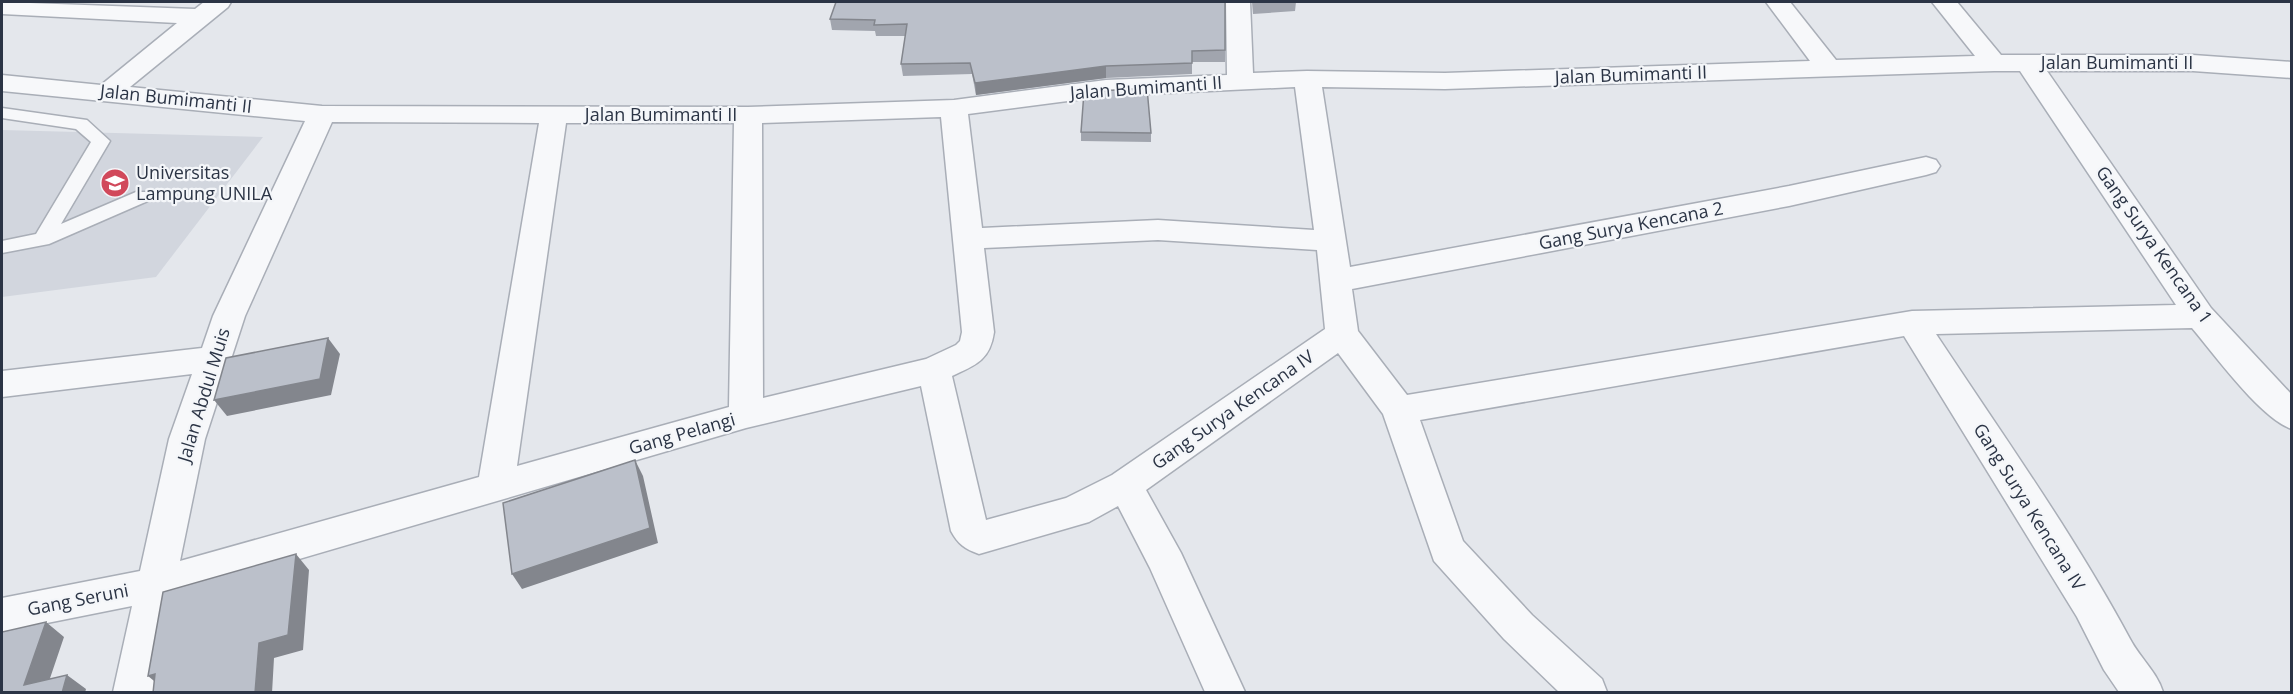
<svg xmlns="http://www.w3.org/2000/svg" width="2293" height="694" font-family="'Open Sans',sans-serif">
<rect width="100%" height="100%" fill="#e4e7ec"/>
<path fill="#d2d6de" d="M2 130 263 137 156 277 2 297Z"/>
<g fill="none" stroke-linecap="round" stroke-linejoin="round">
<g stroke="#a9aeb7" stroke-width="3">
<path id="service" d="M2 108 87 120 110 141 61 224 136 192H150L152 196 150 200 49 244 2 253V241L36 234 91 142 76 129 2 118Z"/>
</g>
<g stroke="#a9aeb7" stroke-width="3">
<path id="minor" d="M2 2 195 9 204 2H231L228 7 130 87 322 106 748 107 954 100 1106 80 1227 75 1226 2H1250L1253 73 1307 71 1445 73 1810 61 1766 2H1790L1836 60 1975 56 1932 2H1957L2001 55H2193L2292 62V78L2193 71H2047L2211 308 2292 395V429C2261 419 2214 354 2192 328L1936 334C2002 434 2073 533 2130 639 2140 658 2157 672 2163 692H2119L2104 670 2077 617 1904 336 1420 420 1463 541 1532 615 1602 679 1607 692H1559L1504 639 1434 561 1383 414 1338 353 1146 490 1181 553 1245 692H1205L1150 568 1118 506 1089 522 979 554C965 549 958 544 951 531L921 386 746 428 173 596 153 692H113L132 606 2 632V598L140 571 169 439 192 374 2 397V371L202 348 213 316 305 121 2 91V75L101 85 177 23 2 14ZM1994 71H2020L2176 305 1912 311 1407 395 1358 331 1352 289 1789 206 1926 175 1936 172 1940 166 1936 160 1926 157 1789 186 1350 267 1322 87 1445 89ZM1295 87 1314 230 1158 220 982 228 968 114 1106 96ZM941 117 962 332 960 341 956 345 926 359 763 398 762 123ZM332 122 539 123 479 477 180 561 205 439 245 316ZM566 123H734L729 407 517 466ZM1158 240 1317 250 1325 329 1112 475 1066 498 986 520 952 376C976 365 990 360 994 332L984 248Z"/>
</g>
<use href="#service" fill="#f7f8fa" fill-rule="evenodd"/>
<use href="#minor" fill="#f7f8fa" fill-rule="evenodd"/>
</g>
<path fill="#a1a5ae" d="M836 2 1225 50V62H1192V74L1106 78 976 95 972 74 903 76 901 64 905 36H876L875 31 832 30 830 19Z
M1252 2H1296L1295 11 1253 14Z
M1081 132 1151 133V142L1081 141Z"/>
<path fill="#83868d" d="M1106 66V78L976 95 975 83Z
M328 338 340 354 331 395 227 416 214 400Z
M635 460 643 476 658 543 522 589 512 574Z
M296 554 309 570 303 650 274 658 272 693H255L259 643Z
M46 622 64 637 45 693 24 685Z
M155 674 165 690 148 676Z
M67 675 86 689 85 693H62Z"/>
<path fill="#bbc0ca" stroke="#83868d" stroke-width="1.5" d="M836 2H1225V50L1192 51V63L1106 66 975 83 970 63 901 64 907 24 874 25 875 20 830 19Z
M1147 88 1151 133 1081 132 1084 92Z
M328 338 320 379 214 400 226 358Z
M635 460 650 528 512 574 503 503Z
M296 554 288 635 259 643 255 693H153L155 674 148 676 163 592Z
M46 622 24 685 67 675 62 693H2V632Z"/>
<defs>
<g id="university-disc" transform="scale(1.5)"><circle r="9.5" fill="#d1495b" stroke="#f4f6f9"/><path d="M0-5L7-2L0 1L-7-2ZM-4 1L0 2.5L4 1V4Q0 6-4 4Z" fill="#fff"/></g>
</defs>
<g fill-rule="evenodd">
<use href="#university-disc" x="115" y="183"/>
</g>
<g text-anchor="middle" stroke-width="4.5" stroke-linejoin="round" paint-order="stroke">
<g font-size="18" fill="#2b3445" stroke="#f4f6f9">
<text x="2117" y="69">Jalan Bumimanti II</text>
<text transform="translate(1631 75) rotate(-2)" y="6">Jalan Bumimanti II</text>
<text transform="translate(1146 88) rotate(-4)" y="6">Jalan Bumimanti II</text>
<text transform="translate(176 99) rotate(6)" y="6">Jalan Bumimanti II</text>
<text x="661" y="121">Jalan Bumimanti II</text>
<text transform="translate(1631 226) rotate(-11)" y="6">Gang Surya Kencana 2</text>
<text transform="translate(2154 245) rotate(55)" y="6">Gang Surya Kencana 1</text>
<text transform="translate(204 395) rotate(-73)" y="6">Jalan Abdul Muis</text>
<text transform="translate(1233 410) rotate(-35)" y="6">Gang Surya Kencana IV</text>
<text transform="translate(682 434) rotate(-16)" y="6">Gang Pelangi</text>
<text transform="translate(2029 507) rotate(58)" y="6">Gang Surya Kencana IV</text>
<text transform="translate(78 600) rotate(-11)" y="6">Gang Seruni</text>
</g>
<g font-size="18" fill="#2b3445" stroke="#f4f6f9" text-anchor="start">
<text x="136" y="179">Universitas<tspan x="136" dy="21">Lampung UNILA</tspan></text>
</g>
</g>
<rect width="2293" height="694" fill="none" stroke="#2b3445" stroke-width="6"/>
</svg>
